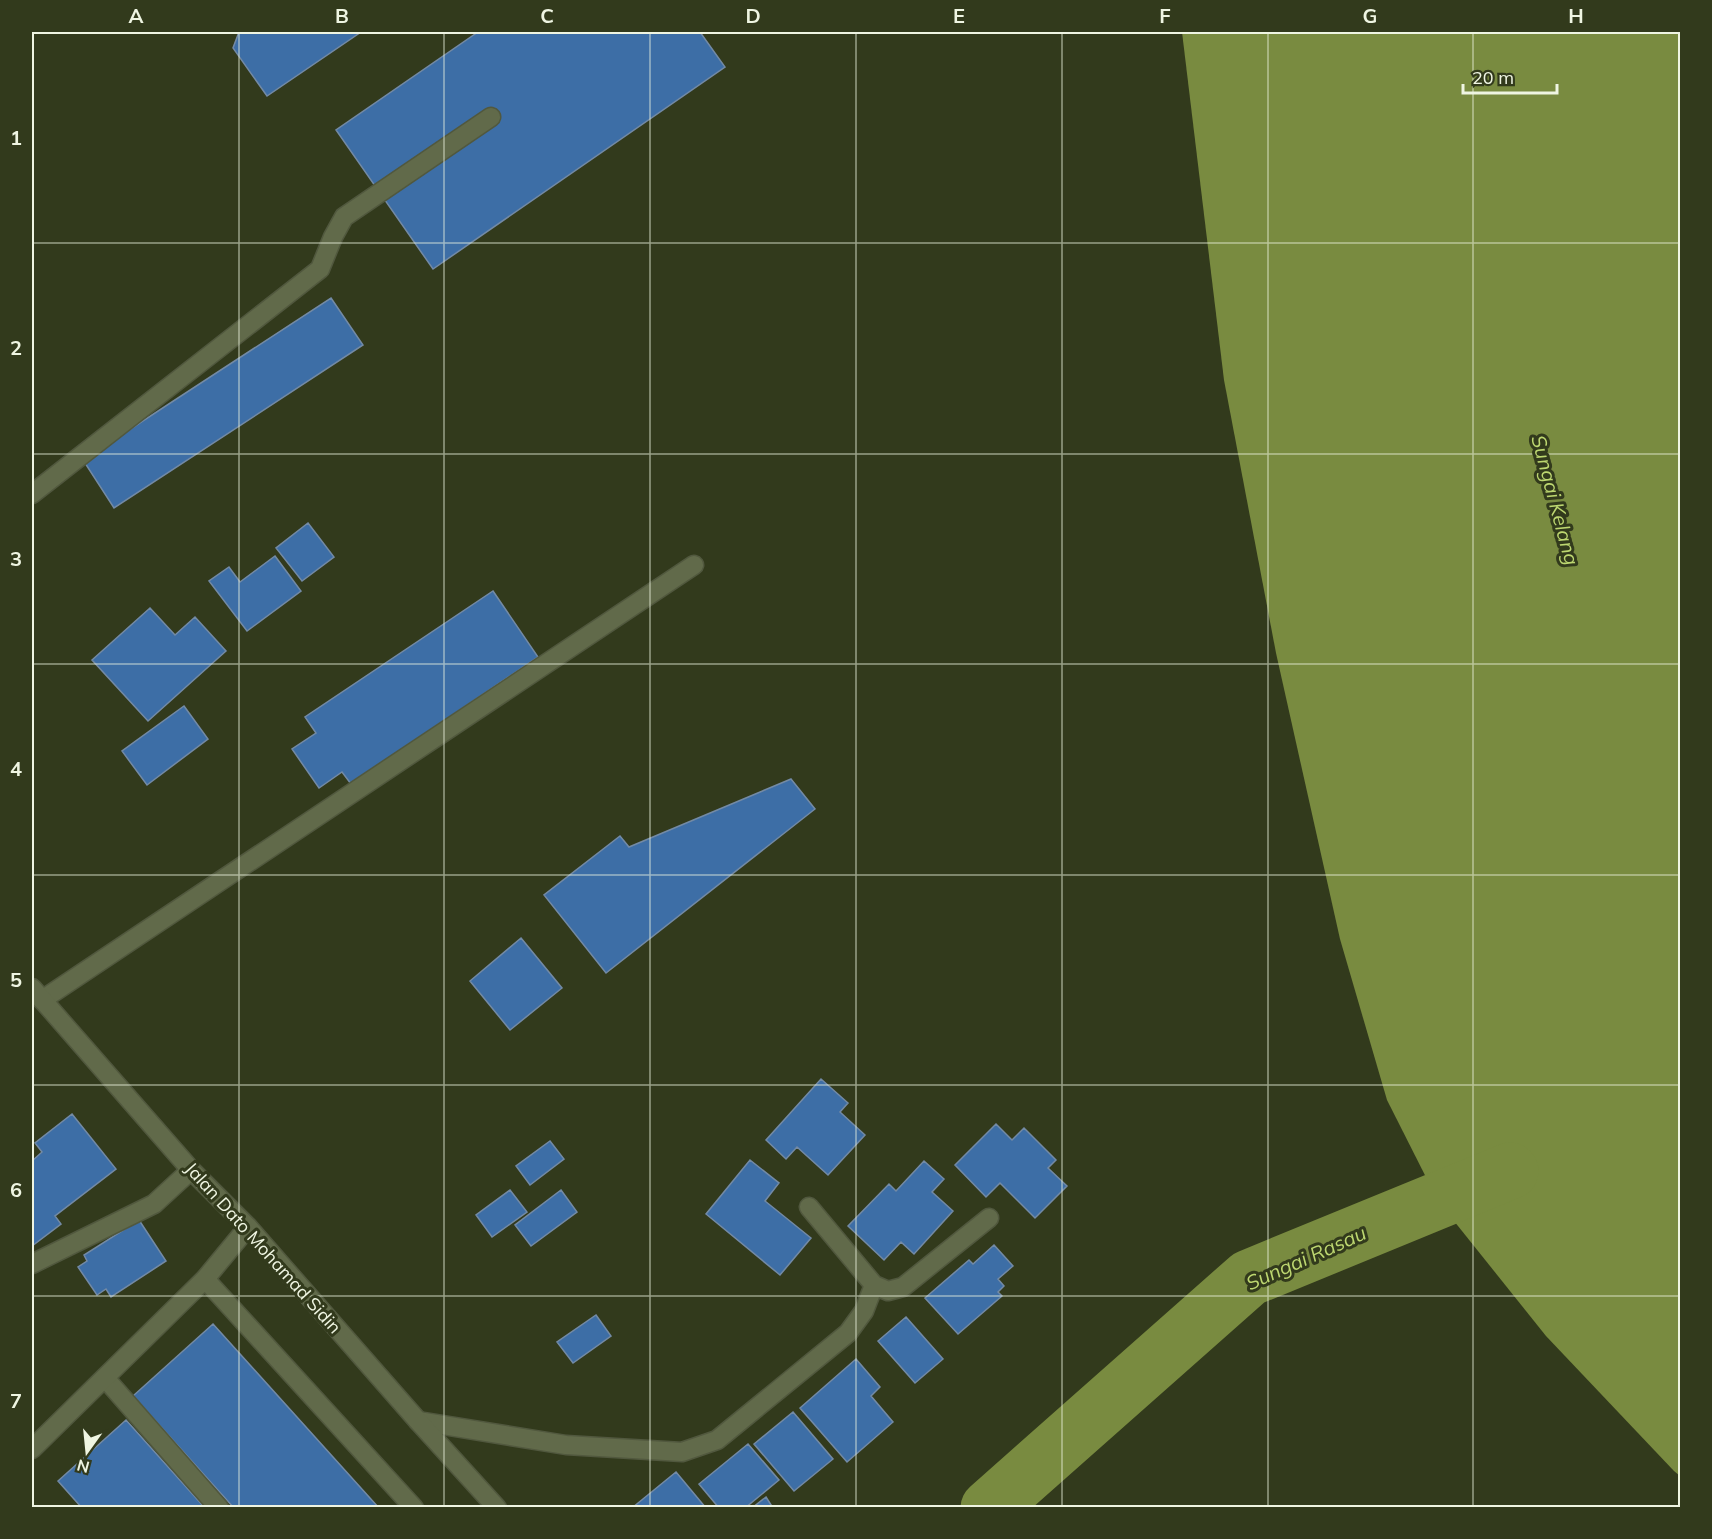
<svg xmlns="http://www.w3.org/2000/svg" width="1712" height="1539" font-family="Mulish,sans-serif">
<rect width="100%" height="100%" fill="#323a1c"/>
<path fill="#798b40" d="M1182 32H1680V1476L1674 1471 1546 1336 1438 1201 1387 1100 1340 939 1276 653 1224 380Z"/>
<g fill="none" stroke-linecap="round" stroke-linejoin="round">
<path stroke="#798b40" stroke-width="57" d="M989 1508 1249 1278 1510 1171"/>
</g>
<path fill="#3d6ea6" stroke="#738aa5" stroke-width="1.5" d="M239 32H361L267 96 233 48Z
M478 32H700L725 67 433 269 336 130Z
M331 298 363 345 114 508 83 460Z
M308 523 334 557 302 581 276 548Z
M275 556 301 591 247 631 209 581 229 567 240 582Z
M493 591 538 657 351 784 342 772 319 788 292 749 316 733 305 717Z
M150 608 175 635 195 617 226 651 148 721 92 660Z
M184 706 208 739 147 785 122 751Z
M791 779 815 809 606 973 544 895 620 836 629 847Z
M521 938 562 988 510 1030 470 981Z
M821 1079 848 1103 840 1112 865 1135 828 1175 797 1147 786 1159 766 1140Z
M72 1114 116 1169 55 1216 61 1224 32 1246V1161L42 1152 35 1143Z
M996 1124 1012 1140 1024 1128 1056 1160 1048 1168 1067 1186 1035 1218 1000 1183 986 1197 955 1165Z
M550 1141 564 1159 530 1185 516 1166Z
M750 1160 779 1183 765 1201 811 1238 780 1275 706 1214Z
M924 1161 944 1179 932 1192 953 1211 914 1254 901 1242 884 1260 848 1226 889 1184 896 1191Z
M510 1190 527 1212 492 1237 476 1215Z
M561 1190 577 1212 531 1246 515 1225Z
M139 1220 166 1261 111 1297 106 1289 97 1295 78 1267 87 1261 84 1255Z
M994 1245 1013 1266 998 1279 1004 1286 998 1292 1002 1296 958 1334 925 1298 969 1260 973 1264Z
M596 1315 611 1336 573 1363 557 1342Z
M906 1317 943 1359 915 1383 878 1341Z
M213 1324 379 1508H234L133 1396Z
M856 1359 880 1387 871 1396 893 1422 847 1462 800 1408Z
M793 1412 833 1459 794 1491 754 1444Z
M126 1420 205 1508H82L58 1481Z
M748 1444 779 1480 745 1508H719L699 1484Z
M676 1472 706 1508H632Z
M766 1497 773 1508H752Z"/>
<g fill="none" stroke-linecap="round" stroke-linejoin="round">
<g stroke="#51583e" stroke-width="21">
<path id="lane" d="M32 494 320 269 333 237 344 217 491 117
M105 1378 219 1508"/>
</g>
<g stroke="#51583e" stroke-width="21">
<path id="street" d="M42 1000 694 565
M32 1264 154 1204 191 1170
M205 1279 414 1508
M874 1285 888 1291 903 1287 989 1218
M418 1421 566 1445 682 1452 717 1440 848 1333 864 1311 874 1285 809 1207
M32 1449 205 1279 248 1227"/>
</g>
<g stroke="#51583e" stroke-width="21">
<path id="secondary" d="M32 988 191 1170 248 1227 418 1421 497 1508"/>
</g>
<use href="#lane" stroke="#616a4a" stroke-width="18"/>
<use href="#street" stroke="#616a4a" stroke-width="18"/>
<use href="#secondary" stroke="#616a4a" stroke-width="18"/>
</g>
<path fill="none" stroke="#eff5e2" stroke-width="1.5" stroke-opacity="0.55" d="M239 32V1508M444 32V1508M650 32V1508M856 32V1508M1062 32V1508M1268 32V1508M1473 32V1508M32 243H1680M32 454H1680M32 664H1680M32 875H1680M32 1085H1680M32 1296H1680"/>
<g text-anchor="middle" stroke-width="6" stroke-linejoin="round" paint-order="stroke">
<g font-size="18" fill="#eff5e2" stroke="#323a1c">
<text transform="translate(263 1248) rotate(48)" y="6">Jalan Dato Mohamad Sidin</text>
</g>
<g font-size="20" font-style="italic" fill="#bdd770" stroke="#323a1c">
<text transform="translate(1555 500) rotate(75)" y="7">Sungai Kelang</text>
<text transform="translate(1306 1258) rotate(-24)" y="7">Sungai Rasau</text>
</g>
</g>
<rect width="1712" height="1539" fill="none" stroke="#323a1c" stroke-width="66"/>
<g transform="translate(87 1452) rotate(195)" stroke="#323a1c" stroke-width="4.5" paint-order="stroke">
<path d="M0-4.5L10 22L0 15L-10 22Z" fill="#eff5e2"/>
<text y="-9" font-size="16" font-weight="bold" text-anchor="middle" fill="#eff5e2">N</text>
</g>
<path d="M1463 84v9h94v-9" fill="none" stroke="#eff5e2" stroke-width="3"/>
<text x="1472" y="84" font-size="18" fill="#eff5e2" stroke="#323a1c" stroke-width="4.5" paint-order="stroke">20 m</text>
<rect x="33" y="33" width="1646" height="1473" fill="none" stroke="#eff5e2" stroke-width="2"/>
<g font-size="20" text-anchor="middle" font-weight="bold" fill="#eff5e2">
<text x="136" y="23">A</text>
<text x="342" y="23">B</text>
<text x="547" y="23">C</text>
<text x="753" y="23">D</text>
<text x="959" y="23">E</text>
<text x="1165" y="23">F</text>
<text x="1370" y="23">G</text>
<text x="1576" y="23">H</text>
<text x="16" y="145">1</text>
<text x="16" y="355">2</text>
<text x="16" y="566">3</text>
<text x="16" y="776">4</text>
<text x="16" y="987">5</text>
<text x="16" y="1197">6</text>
<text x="16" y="1408">7</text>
</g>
</svg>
